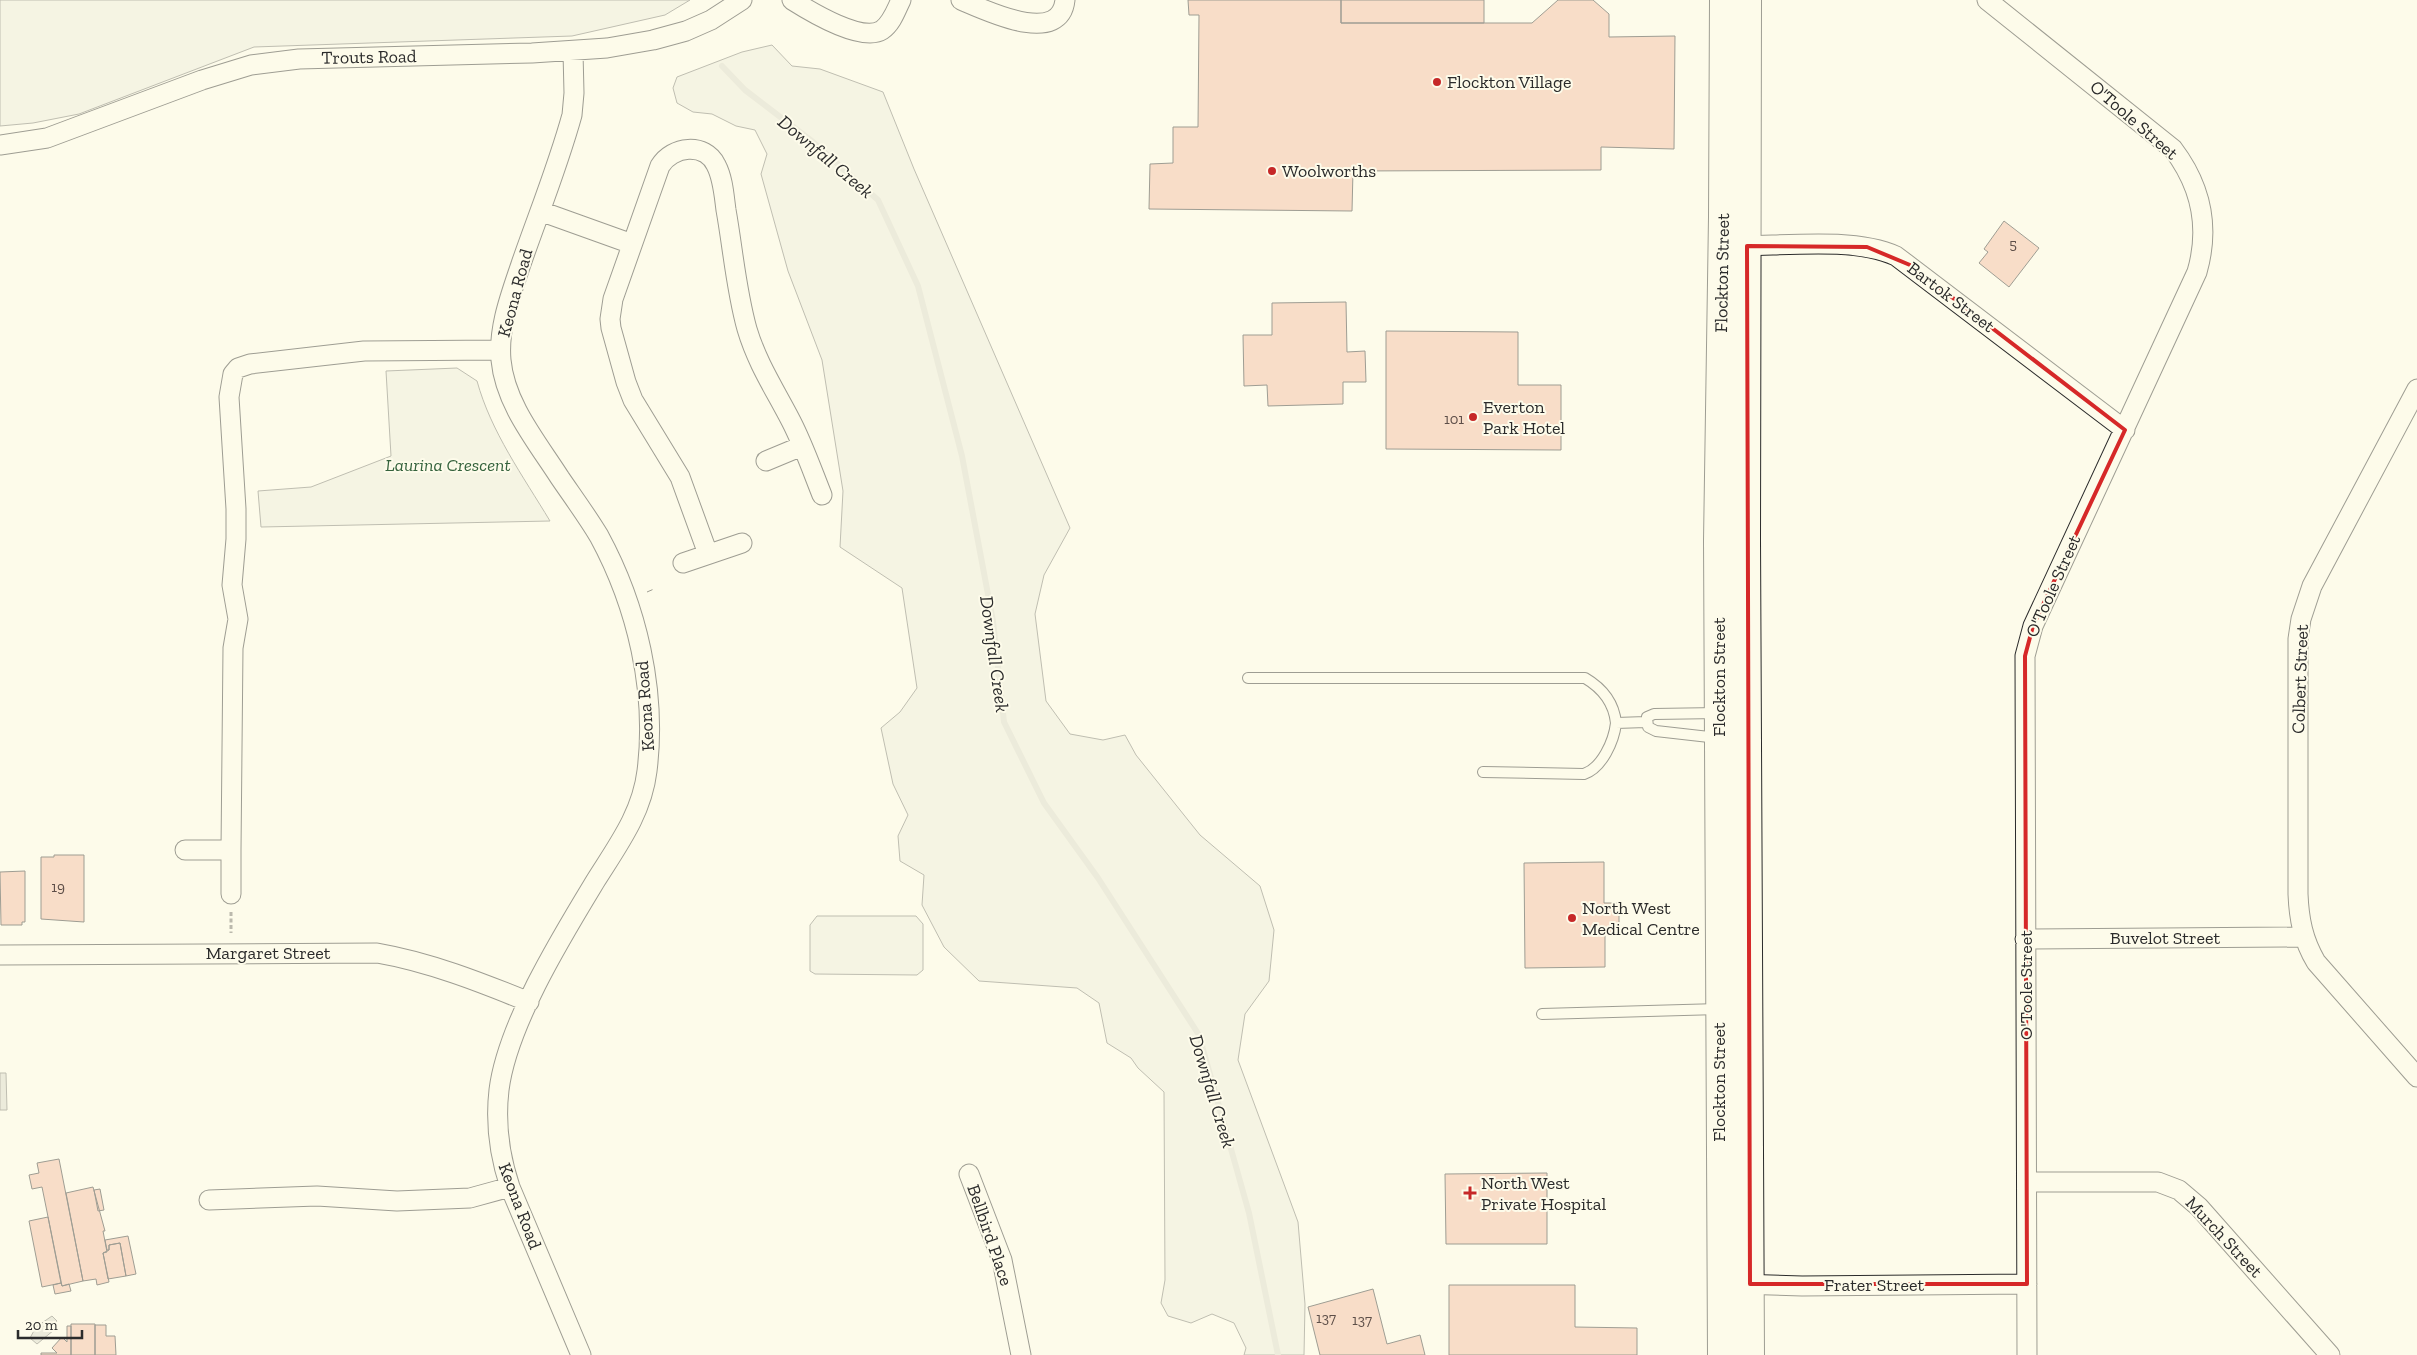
<svg xmlns="http://www.w3.org/2000/svg" width="2417" height="1355" font-family="'Zilla Slab',serif">
<rect width="100%" height="100%" fill="#fdfbea"/>
<path fill="#ecebdb" stroke="#74746e" d="M0 0H690L665 15 572 36 254 47 79 114 33 123 0 126Z
M772 45 792 66 820 69 883 92 914 169 1070 528 1044 575 1035 614 1046 701 1070 734 1103 740 1125 735 1136 755 1200 835 1260 886 1274 930 1269 981 1245 1014 1238 1060 1298 1222 1305 1304 1304 1355H1244L1246 1348 1234 1323 1212 1314 1191 1323 1168 1316 1161 1303 1165 1280 1164 1092 1138 1068 1131 1058 1107 1043 1099 1003 1077 988 979 981 944 947 922 905 924 875 900 861 898 836 908 815 893 784 881 728 900 712 917 688 902 588 840 547 843 491 822 360 788 271 761 174 767 154 755 130 736 126 712 114 693 112 677 103 673 88 677 77 742 52Z
M457 368 477 381C491 432 523 476 550 521L261 527 258 491 311 487 391 456 386 371Z
M817 916H916L923 924V970L917 975 815 974 810 971V925Z"/>
<path fill="#d8d7c9" stroke="#74746e" d="M0 1073H6L7 1110H0Z
M52 1316 57 1321 52 1327 54 1330 37 1344 30 1338 36 1327Z"/>
<g fill="none" stroke-linecap="round" stroke-linejoin="round">
<path stroke="#d8d7c9" stroke-width="6" d="M722 66 745 90 813 142 878 200 918 286 962 456 993 621 1004 722 1044 803 1098 878 1199 1035 1249 1213 1278 1355"/>
</g>
<path fill="#f2b8a0" stroke="#2b2b2b" d="M1188 0H1341V23H1532L1558 0H1593L1609 14V37L1675 36 1674 149 1601 147V170L1353 171 1352 211 1149 209 1150 164 1173 163V127H1198L1199 15H1189Z
M1341 0H1484V23H1341Z
M2004 221 2039 248 2009 287 1979 263 1988 252 1984 249Z
M1346 302 1347 352 1365 351 1366 382H1343V404L1268 406 1267 385 1244 386 1243 335H1272V303Z
M1386 331 1518 332V385H1561V450L1386 449Z
M54 855H84V922L41 919V857H54Z
M1604 862V903H1619V934H1605V967L1525 968 1524 863Z
M25 871V922H22V925H1L0 872Z
M59 1159 83 1281 62 1286 42 1187 32 1189 29 1175 39 1173 37 1163Z
M1547 1173V1244H1446L1445 1174Z
M93 1187 105 1231H103L107 1252 103 1253 109 1282 97 1285 96 1279 83 1281 66 1193Z
M100 1189 104 1210 98 1211 94 1190Z
M48 1217 61 1283 42 1287 29 1221Z
M128 1236 136 1274 126 1276 120 1243 109 1245V1250H107L105 1240Z
M120 1243 126 1276 108 1279 103 1253 109 1250V1245Z
M61 1283 62 1286 69 1284 71 1291 55 1294 53 1285Z
M1449 1285H1575V1327L1637 1328V1355H1449Z
M1373 1289 1387 1344 1420 1335 1425 1355H1320L1308 1307Z
M71 1324H95V1355H71Z
M95 1325H106V1336H115L116 1355H95Z
M67 1326H71V1355H41V1353H57L52 1348 62 1337 67 1342Z"/>
<g fill="none" stroke-linecap="round" stroke-linejoin="round">
<g stroke="#2b2b2b" stroke-width="12">
<path id="lane" d="M1248 678H1585C1602 688 1614 703 1616 723
M1718 713 1654 714 1647 717 1648 727 1656 731 1718 738
M1483 772 1584 774C1602 768 1614 741 1616 723L1646 722
M1542 1014 1719 1009"/>
</g>
<g stroke="#2b2b2b" stroke-width="21">
<path id="street" d="M792 0C811 12 862 43 882 30 892 23 896 10 901 0
M961 0C985 10 1060 47 1065 0
M1987 0 2173 149C2201 186 2210 227 2197 272L2033 626 2025 656 2027 1355
M573 52 574 93 572 115C558 166 538 215 521 264 511 294 498 327 501 360 505 404 537 442 560 478 573 497 587 516 599 536 637 606 657 691 647 771 642 813 618 845 596 880 562 936 507 1025 499 1090 495 1124 499 1154 510 1187L581 1355
M0 145 47 138 202 80 251 65 299 59 532 53 607 48 653 40 686 31 711 20 742 0
M540 211 632 244
M1747 246C1792 245 1856 238 1896 256L2125 430
M2417 389 2312 586 2301 619 2298 639V894C2299 919 2303 940 2316 962L2417 1077
M766 461 802 446
M708 554 680 477 633 400 626 382 611 328 610 319 613 299 660 166C672 146 705 142 716 165 723 178 724 195 726 210 733 249 736 290 747 329 757 363 775 390 791 421 803 444 812 470 822 495
M683 563 742 543
M185 850H231V894
M231 850 233 648 238 619 232 585 236 539V509L229 397 233 374 238 368 250 364 364 351 500 350
M2025 939 2304 937
M0 955 377 953C429 962 480 982 529 1002
M969 1174 1002 1260 1021 1355
M2027 1182H2158L2179 1190 2199 1207 2330 1355
M209 1200 317 1196 397 1201 470 1198 510 1187
M1737 1284 1802 1286 2027 1284"/>
</g>
<g stroke="#2b2b2b" stroke-width="30">
<path id="secondary" d="M1747 0 1746 540 1750 1355
M1722 1355 1718 541 1723 217 1724 0"/>
</g>
<path stroke="#6a6964" stroke-width="3" stroke-dasharray="4 2.5" stroke-linecap="butt" d="M231 912V933"/>
<use href="#lane" stroke="#fdfbea" stroke-width="10"/>
<use href="#street" stroke="#fdfbea" stroke-width="19"/>
<use href="#secondary" stroke="#fdfbea" stroke-width="28"/>
<path stroke="#2b2b2b" stroke-width="1" stroke-dasharray="6 2.5" stroke-linecap="butt" d="M647 592 654 589"/>
</g>
<path d="M0 0H2417V1355H0ZM1747 246 1867 247 1910 265 2125 430 2033 626 2025 656 2027 1284H1750Z" fill="#fdfbea" fill-opacity=".55" fill-rule="evenodd"/>
<path fill="none" stroke="#d62828" stroke-width="4" stroke-linejoin="round" d="M1747 246 1867 247 1910 265 2125 430 2033 626 2025 656 2027 1284H1750Z"/>
<g fill="#c62828" stroke="#fdfbea" stroke-width="2">
<circle cx="1437" cy="82" r="5"/>
<circle cx="1272" cy="171" r="5"/>
<circle cx="1473" cy="417" r="5"/>
<circle cx="1572" cy="918" r="5"/>
<path d="M1467.5 1185.5h5v5h5v5h-5v5h-5v-5h-5v-5h5z"/>
</g>
<g text-anchor="middle" stroke-width="4" stroke-linejoin="round" paint-order="stroke">
<g font-size="15" fill="#5d4e48">
<text x="2013" y="249">5</text>
<text x="1454" y="424">101</text>
<text x="58" y="892">19</text>
<text x="1326" y="1323">137</text>
<text x="1362" y="1325">137</text>
</g>
<g font-size="18" fill="#2b2b2b" stroke="#fdfbea">
<text transform="translate(369 57) rotate(-1)" y="6">Trouts Road</text>
<text transform="translate(2134 120) rotate(41)" y="6">O'Toole Street</text>
<text transform="translate(1722 273) rotate(-89)" y="6">Flockton Street</text>
<text transform="translate(515 293) rotate(-75)" y="6">Keona Road</text>
<text transform="translate(1951 297) rotate(37)" y="6">Bartok Street</text>
<text transform="translate(2053 586) rotate(-66)" y="6">O'Toole Street</text>
<text transform="translate(1719 677) rotate(-90)" y="6">Flockton Street</text>
<text transform="translate(2300 679) rotate(-88)" y="6">Colbert Street</text>
<text transform="translate(645 706) rotate(-94)" y="6">Keona Road</text>
<text x="2165" y="944">Buvelot Street</text>
<text x="268" y="959">Margaret Street</text>
<text transform="translate(2026 985) rotate(-90)" y="6">O'Toole Street</text>
<text transform="translate(1719 1082) rotate(-90)" y="6">Flockton Street</text>
<text transform="translate(520 1206) rotate(69)" y="6">Keona Road</text>
<text transform="translate(990 1235) rotate(71)" y="6">Bellbird Place</text>
<text transform="translate(2224 1237) rotate(47)" y="6">Murch Street</text>
<text x="1874" y="1291">Frater Street</text>
</g>
<g font-size="18" fill="#2b2b2b" stroke="#fdfbea" text-anchor="start">
<text x="1447" y="88">Flockton Village</text>
<text x="1282" y="177">Woolworths</text>
<text x="1483" y="413">Everton<tspan x="1483" dy="21">Park Hotel</tspan></text>
<text x="1582" y="914">North West<tspan x="1582" dy="21">Medical Centre</tspan></text>
<text x="1481" y="1189">North West<tspan x="1481" dy="21">Private Hospital</tspan></text>
</g>
<g font-size="18" font-style="italic" fill="#34623c" stroke="#fdfbea">
<text x="448" y="471">Laurina Crescent</text>
</g>
<g font-size="19" font-style="italic" fill="#2b2b2b" stroke="#fdfbea">
<text transform="translate(826 156) rotate(40)" y="7">Downfall Creek</text>
<text transform="translate(995 654) rotate(82)" y="7">Downfall Creek</text>
<text transform="translate(1213 1091) rotate(73)" y="7">Downfall Creek</text>
</g>
</g>
<path d="M18 1330v8h64v-8" fill="none" stroke="#2b2b2b" stroke-width="2.5"/>
<text x="25" y="1330" font-size="15" fill="#2b2b2b" stroke="#fdfbea" stroke-width="4" paint-order="stroke">20 m</text>
</svg>
